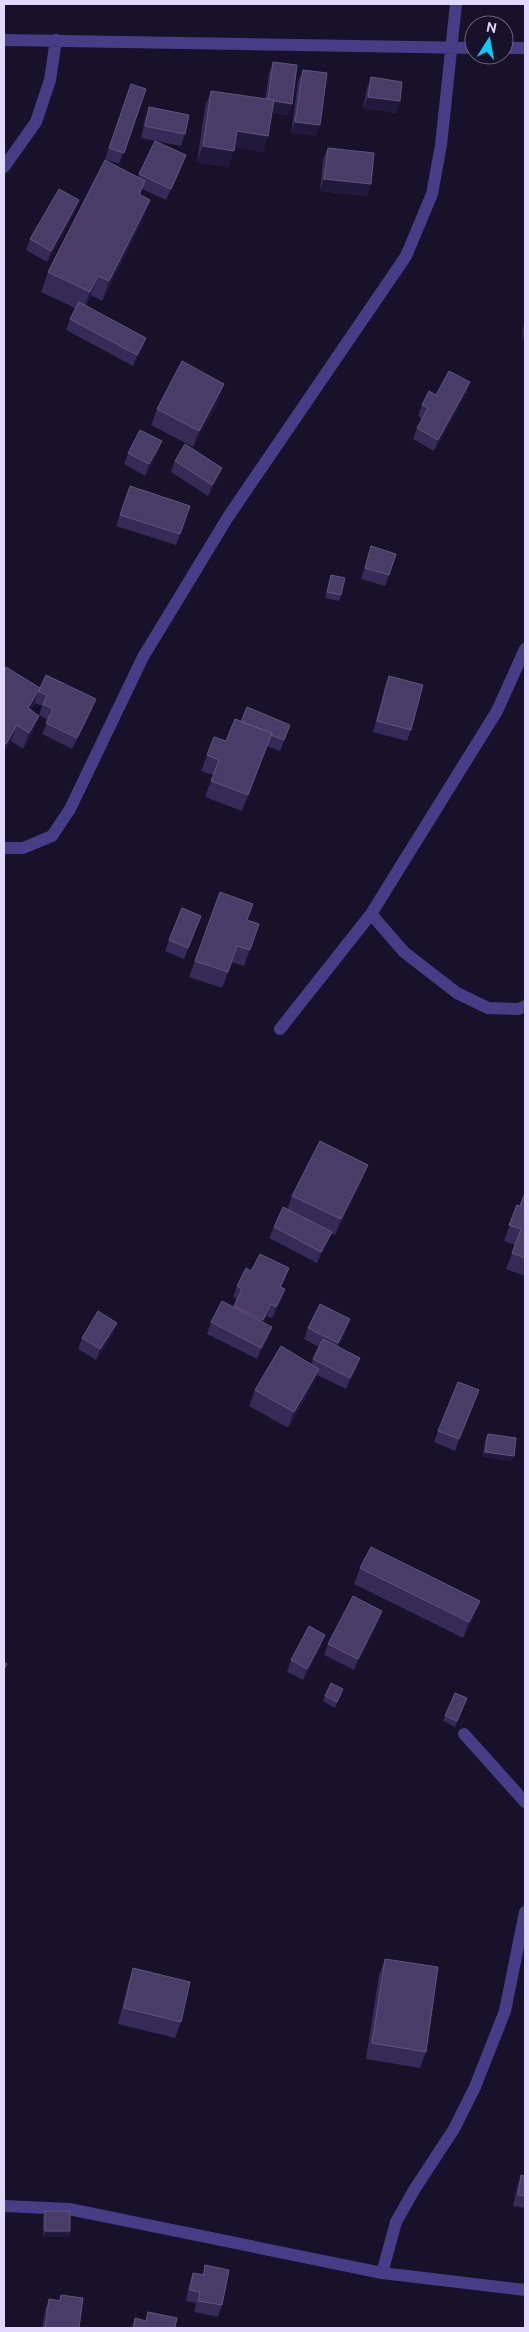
<svg xmlns="http://www.w3.org/2000/svg" width="529" height="2332" font-family="Ubuntu,sans-serif">
<rect width="100%" height="100%" fill="#171129"/>
<g fill="none" stroke-linecap="round" stroke-linejoin="round">
<path stroke="#463d86" stroke-width="12" d="M4 40 474 48
M504 48H525
M4 167 36 122 50 80 56 40
M4 848H23L52 836 70 809 143 657 228 517 406 256 432 194 441 145 456 4
M371 914 404 952 457 993 488 1008 519 1009 525 1006
M280 1029 371 914 497 711 525 649
M464 1734 525 1802
M4 2206 69 2209 382 2273 525 2290
M382 2273 396 2222 414 2190 454 2129 475 2087 505 2011 525 1912"/>
</g>
<path fill="#372a56" d="M273 62 292 104 288 115 272 113 263 152 234 147 228 167 197 162 205 107 211 91 265 99 269 73Z
M303 70 316 136 291 133 298 81Z
M371 77 400 101 396 113 363 108 367 88Z
M131 84 146 89 119 164 105 159Z
M149 107 185 134 181 146 141 138 145 119Z
M155 141 182 167 166 200 142 189 140 195 143 220 102 301 91 295 86 306 146 338 142 349 133 366 66 330 70 319 75 308 41 292 48 272 138 177Z
M328 148 367 196 320 191 323 159Z
M75 212 47 262 26 250 30 239Z
M525 313V339H522Z
M466 394 434 451 413 439 417 428 422 419 418 416 422 405 436 395Z
M219 400 193 447 151 425 157 409Z
M128 453H158L145 476 124 464Z
M175 461 218 479 208 496 171 472Z
M130 486 180 534 176 545 116 526Z
M371 546 389 575 385 586 361 579Z
M331 575 341 595 339 601 325 598Z
M4 671 92 711 72 749 42 734 48 720 39 715 42 706 35 703 30 710 33 732 23 749 11 741 4 753Z
M389 676 411 730 407 741 373 732 385 687Z
M235 719 286 736 280 751 267 746 242 811 205 797 213 775 201 771 214 737 226 741Z
M220 892 247 920 259 924 244 966 232 962 222 988 189 977Z
M201 916 184 959 165 951 169 940Z
M362 1181 335 1235 331 1233 327 1243 317 1263 269 1238 274 1227 287 1209 292 1196Z
M525 1193V1276L506 1269 515 1245 504 1241 517 1205 520 1206Z
M289 1268 281 1288 285 1289 281 1301 272 1318 267 1316 264 1322 268 1338 257 1359 207 1334 211 1322 234 1307 237 1299 233 1297 237 1286 251 1271Z
M308 1328 346 1331 338 1347 360 1358 356 1369 346 1389 317 1375 313 1385 288 1428 249 1406 255 1390 311 1364 319 1347 304 1339Z
M113 1334 96 1360 78 1349 82 1338Z
M475 1401 455 1451 434 1442 438 1431Z
M488 1434 512 1461 483 1457 485 1440Z
M360 1568 474 1616 463 1638 354 1584Z
M382 1611 378 1622 354 1670 324 1655 328 1644Z
M321 1646 303 1680 287 1672 291 1660Z
M343 1689 335 1708 323 1701 325 1696Z
M467 1698 455 1727 443 1721 445 1716Z
M385 1959 426 2052 420 2068 366 2059 379 1975Z
M133 1968 181 2022 175 2038 118 2024 128 1984Z
M521 2175 525 2176V2208L513 2206 517 2187Z
M45 2211 70 2231 68 2237H43V2217Z
M205 2265 222 2305 218 2317 194 2312 196 2303 186 2301 189 2284 193 2273 202 2275Z
M61 2295 79 2328H42L45 2310 49 2299 59 2300Z"/>
<path fill="#22183c" d="M368 97 400 101 396 113 363 108Z
M268 100 292 104 288 115 264 112Z
M295 122 320 125 316 136 291 133Z
M237 131 268 136 263 152 231 147Z
M203 146 234 151 228 167 197 162Z
M186 155 182 167 166 200 171 189Z
M324 179 371 184 367 196 320 191Z
M79 200 75 212 47 262 51 251Z
M150 200 143 220 102 301 109 281Z
M98 276 91 295 82 312 90 292Z
M525 331V339H522Z
M146 338 142 349 133 366 137 355Z
M470 382 466 394 434 451 438 440Z
M224 384 219 400 193 447 199 431Z
M162 441 158 453 145 476 149 464Z
M222 468 218 479 208 496 212 485Z
M40 688 34 704 22 724 28 708Z
M96 699 92 711 72 749 77 738Z
M39 716 33 732 23 749 29 733Z
M17 725 11 741 4 753V749L6 744Z
M368 1165 362 1181 335 1235 341 1219Z
M332 1232 327 1243 317 1263 321 1252Z
M289 1268 285 1279 275 1298 280 1287Z
M285 1289 281 1301 272 1318 276 1307Z
M271 1304 267 1316 259 1331 263 1320Z
M350 1319 346 1331 334 1354 338 1343Z
M117 1323 113 1334 96 1360 100 1349Z
M272 1327 268 1338 257 1359 261 1348Z
M360 1358 356 1369 346 1389 350 1378Z
M319 1369 313 1385 288 1428 294 1412Z
M479 1390 475 1401 455 1451 459 1439Z
M485 1452 514 1456 512 1461 483 1457Z
M480 1601 474 1616 463 1638 469 1622Z
M382 1611 378 1622 354 1670 358 1659Z
M325 1635 321 1646 303 1680 307 1669Z
M45 2231H70L68 2237H43Z"/>
<path fill="#493d68" stroke="#61557f" d="M273 62 297 65 292 104 274 101V100L268 99Z
M303 70 327 73 320 125 295 122Z
M371 77 402 82 400 101 368 97Z
M131 84 146 89 124 153 109 148Z
M211 91 274 100 268 136 237 131 234 151 203 146Z
M149 107 189 115 185 134 145 126Z
M155 141 186 155 171 189 139 174Z
M328 148 374 153 371 184 324 179Z
M105 160 145 181 139 194 150 200 109 281 98 276 90 292 48 272Z
M59 189 79 200 51 251 30 239Z
M79 302 146 338 137 355 70 319Z
M182 361 224 384 199 431 157 409Z
M449 371 470 382 438 440 417 428 428 408 422 405 429 391 436 395Z
M140 430 162 441 149 464 128 453Z
M185 444 222 468 212 485 175 461Z
M130 486 190 506 180 534 120 515Z
M371 546 396 554 389 575 365 568Z
M331 575 345 578 341 595 327 592Z
M6 667 40 688 28 708 39 716 29 733 17 725 6 744 4 743V671Z
M46 675 96 699 77 738 46 723 53 709 43 704 47 695 39 692 40 688Z
M389 676 423 685 411 730 377 721Z
M247 707 290 725 284 740 271 735 272 733 241 722Z
M235 719 272 733 248 795 211 781 219 760 207 755 214 737 226 741Z
M220 892 253 904 247 920 259 924 250 950 237 946 228 972 195 961Z
M182 908 201 916 188 948 169 940Z
M320 1141 368 1165 341 1219 292 1196Z
M525 1193V1258L512 1253 521 1229 509 1225 517 1205 520 1206Z
M283 1207 332 1232 321 1252 274 1227Z
M260 1254 289 1268 280 1287 285 1289 276 1307 271 1304 263 1320 234 1306 242 1289 237 1286 246 1268 251 1271Z
M222 1301 272 1327 261 1348 211 1322Z
M320 1304 350 1319 338 1343 308 1328Z
M98 1311 117 1323 100 1349 82 1338Z
M323 1339 360 1358 350 1378 313 1359Z
M281 1346 319 1369 294 1412 255 1390Z
M458 1382 479 1390 459 1439 438 1431Z
M488 1434 516 1438 514 1456 485 1452Z
M371 1547 480 1601 469 1622 360 1568Z
M353 1596 382 1611 358 1659 328 1644Z
M309 1626 325 1635 307 1669 291 1660Z
M4 1662 7 1664 4 1670Z
M331 1683 343 1689 337 1702 325 1696Z
M455 1693 467 1698 457 1721 445 1716Z
M385 1959 438 1967 426 2052 372 2043Z
M133 1968 190 1982 181 2022 124 2008Z
M521 2175 525 2176V2196L518 2195Z
M45 2211H70V2231H45Z
M205 2265 229 2270 222 2305 198 2301 200 2292 190 2290 193 2273 204 2275Z
M61 2295 83 2298 79 2328H45L49 2299 60 2301Z
M148 2312 177 2318 175 2327 181 2328H133L135 2318 146 2321Z"/>
<rect width="529" height="2332" fill="none" stroke="#e1d9fe" stroke-width="10"/>
<g transform="translate(489 40) rotate(11)"><circle r="24" fill="#171129" stroke="#68617e"/>
<path d="M0-4L9 19L0 12L-9 19Z" fill="#0accf9"/>
<text y="-8" font-size="14" font-weight="bold" text-anchor="middle" fill="#e1d9fe">N</text>
</g>
</svg>
